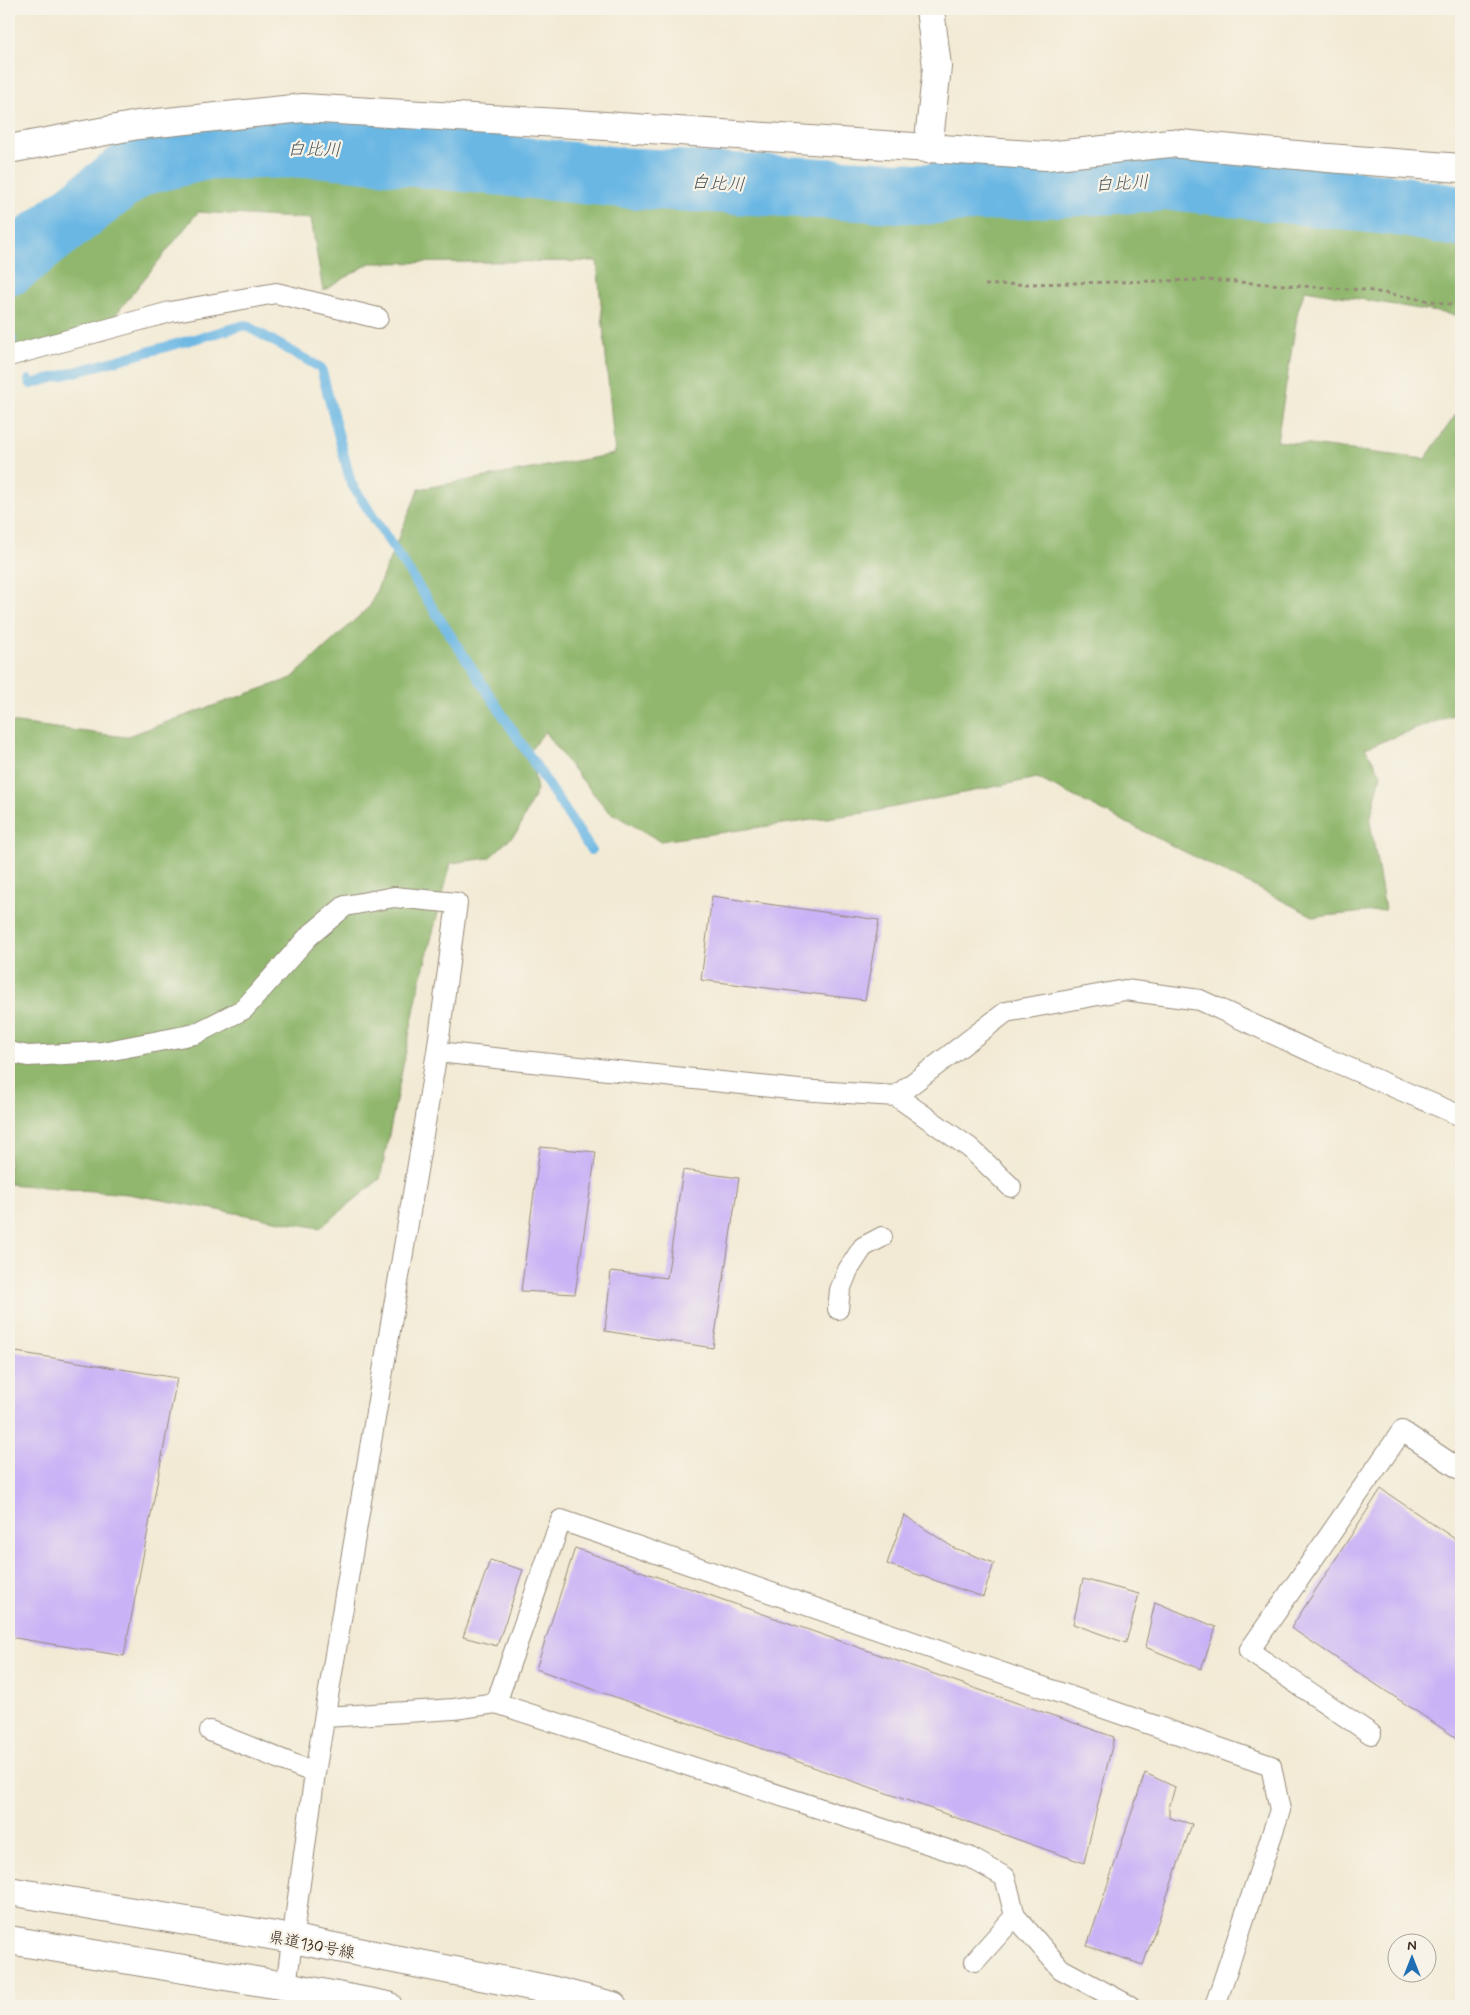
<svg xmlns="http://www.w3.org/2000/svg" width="1470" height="2015" font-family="Mynerve,'Klee One',sans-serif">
<rect width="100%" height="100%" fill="#f7f3e8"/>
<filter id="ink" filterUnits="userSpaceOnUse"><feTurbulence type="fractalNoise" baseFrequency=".02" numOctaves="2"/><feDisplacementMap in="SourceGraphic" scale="10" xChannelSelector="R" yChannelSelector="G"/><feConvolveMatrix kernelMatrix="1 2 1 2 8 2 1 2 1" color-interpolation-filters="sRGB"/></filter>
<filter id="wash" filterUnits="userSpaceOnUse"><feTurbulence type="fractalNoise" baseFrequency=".0096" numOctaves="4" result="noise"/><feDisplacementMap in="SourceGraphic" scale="20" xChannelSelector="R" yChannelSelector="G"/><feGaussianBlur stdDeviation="1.12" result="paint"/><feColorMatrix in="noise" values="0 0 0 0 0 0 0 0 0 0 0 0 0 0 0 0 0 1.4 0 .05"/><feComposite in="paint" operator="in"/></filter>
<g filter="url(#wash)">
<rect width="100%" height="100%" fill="#f2ead4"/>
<path fill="#90b76d" stroke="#667046" d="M373 133 604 148 869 172 1215 169 1430 195 1461 201V316L1305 290 1298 310 1277 441 1425 459 1461 407V712L1365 748 1381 774 1370 821 1385 910 1315 917 1037 778 870 812 660 841 608 811 568 763 545 731 530 751 537 790 517 832 489 858 451 863 420 982 380 1179 320 1228 128 1194 9 1184V722L125 737 292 678 370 606 419 489 615 454 597 261 370 263 323 291 311 219 198 212 112 319 9 361V293L140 154 224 135Z"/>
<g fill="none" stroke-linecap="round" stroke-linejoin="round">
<path stroke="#6ab7e4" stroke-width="10" d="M9 336 12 339
M29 380 31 384 245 325 321 368 351 483 591 850"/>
<path stroke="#6ab7e4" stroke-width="61" d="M9 265 137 166 203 150 322 147 627 178 926 194 1176 180 1401 206 1461 217"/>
</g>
<g id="blocks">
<path fill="#c9b2f6" d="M712 896 879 920 865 1000 701 980Z
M540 1147 596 1152 575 1294 521 1291Z
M683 1170 739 1178 713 1348 605 1331 611 1271 667 1278Z
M16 1352 177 1378 124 1656 9 1637V1390Z
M1381 1489 1461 1543V1741L1291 1628Z
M904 1515 954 1548 994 1563 983 1597 887 1564Z
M575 1548 1114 1737 1084 1863 536 1669Z
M490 1560 523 1570 497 1646 463 1637Z
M1083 1579 1139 1594 1126 1643 1073 1624Z
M1155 1602 1216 1627 1201 1669 1145 1647Z
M1145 1773 1175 1787 1169 1808V1818L1192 1824 1143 1965 1087 1946Z"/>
</g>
</g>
<g filter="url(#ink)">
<use href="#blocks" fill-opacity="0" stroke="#968a79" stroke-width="1"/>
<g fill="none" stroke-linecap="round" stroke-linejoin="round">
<g stroke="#968a79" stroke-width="22">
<path id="service" d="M9 356 170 312 276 293 378 318
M9 1052 28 1056 102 1052 195 1034 244 1009 309 936 345 906 394 897 457 903 437 1052 315 1773 286 1986
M437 1052 799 1090 896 1096 1006 1012 1125 990 1200 1000 1312 1052 1461 1116
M896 1096 970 1148 1011 1187
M838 1309 840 1290 848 1270 863 1247 882 1237
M496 1703 561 1520 1271 1766 1280 1810 1215 2006
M325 1717 454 1709 496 1703 969 1857 1005 1877 1015 1916 975 1961
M210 1731 315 1773
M1371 1734 1249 1651 1402 1431 1461 1470
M1015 1916 1061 1969 1130 2006"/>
</g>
<g stroke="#968a79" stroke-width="30">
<path id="minor" d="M9 149 138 125 303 108 576 124 1046 156 1170 143 1328 158 1461 168
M928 149 937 67 930 9"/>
</g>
<g stroke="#968a79" stroke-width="30">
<path id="secondary" d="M9 1891 293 1939 551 1990 613 2006
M9 1940 286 1986 388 2006"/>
</g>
<path stroke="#968a79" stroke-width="3" stroke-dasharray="4 4" stroke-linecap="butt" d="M985 285 1203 280 1366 290 1461 306"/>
<use href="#service" stroke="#fff" stroke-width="20"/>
<use href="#minor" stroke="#fff" stroke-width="28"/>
<use href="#secondary" stroke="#fff" stroke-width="28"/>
</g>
</g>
<g text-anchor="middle" stroke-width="4.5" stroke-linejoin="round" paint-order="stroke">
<g font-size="16" fill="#3b2a1e" stroke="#f7f3e8">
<text transform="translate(312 1944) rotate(11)" y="6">県道130号線</text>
</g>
<g font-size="18" font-style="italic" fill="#495459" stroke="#f7f3e8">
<text transform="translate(314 149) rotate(1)" y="6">白比川</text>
<text transform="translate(718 183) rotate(3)" y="6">白比川</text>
<text transform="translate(1122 183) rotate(-3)" y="6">白比川</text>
</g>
</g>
<rect width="1470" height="2015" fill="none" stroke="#f7f3e8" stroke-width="30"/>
<g transform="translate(1412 1958)"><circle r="24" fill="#f7f3e8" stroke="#aca397"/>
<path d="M0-4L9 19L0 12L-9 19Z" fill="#1f6fb2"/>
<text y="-8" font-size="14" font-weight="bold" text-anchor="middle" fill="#3b2a1e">N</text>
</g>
</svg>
